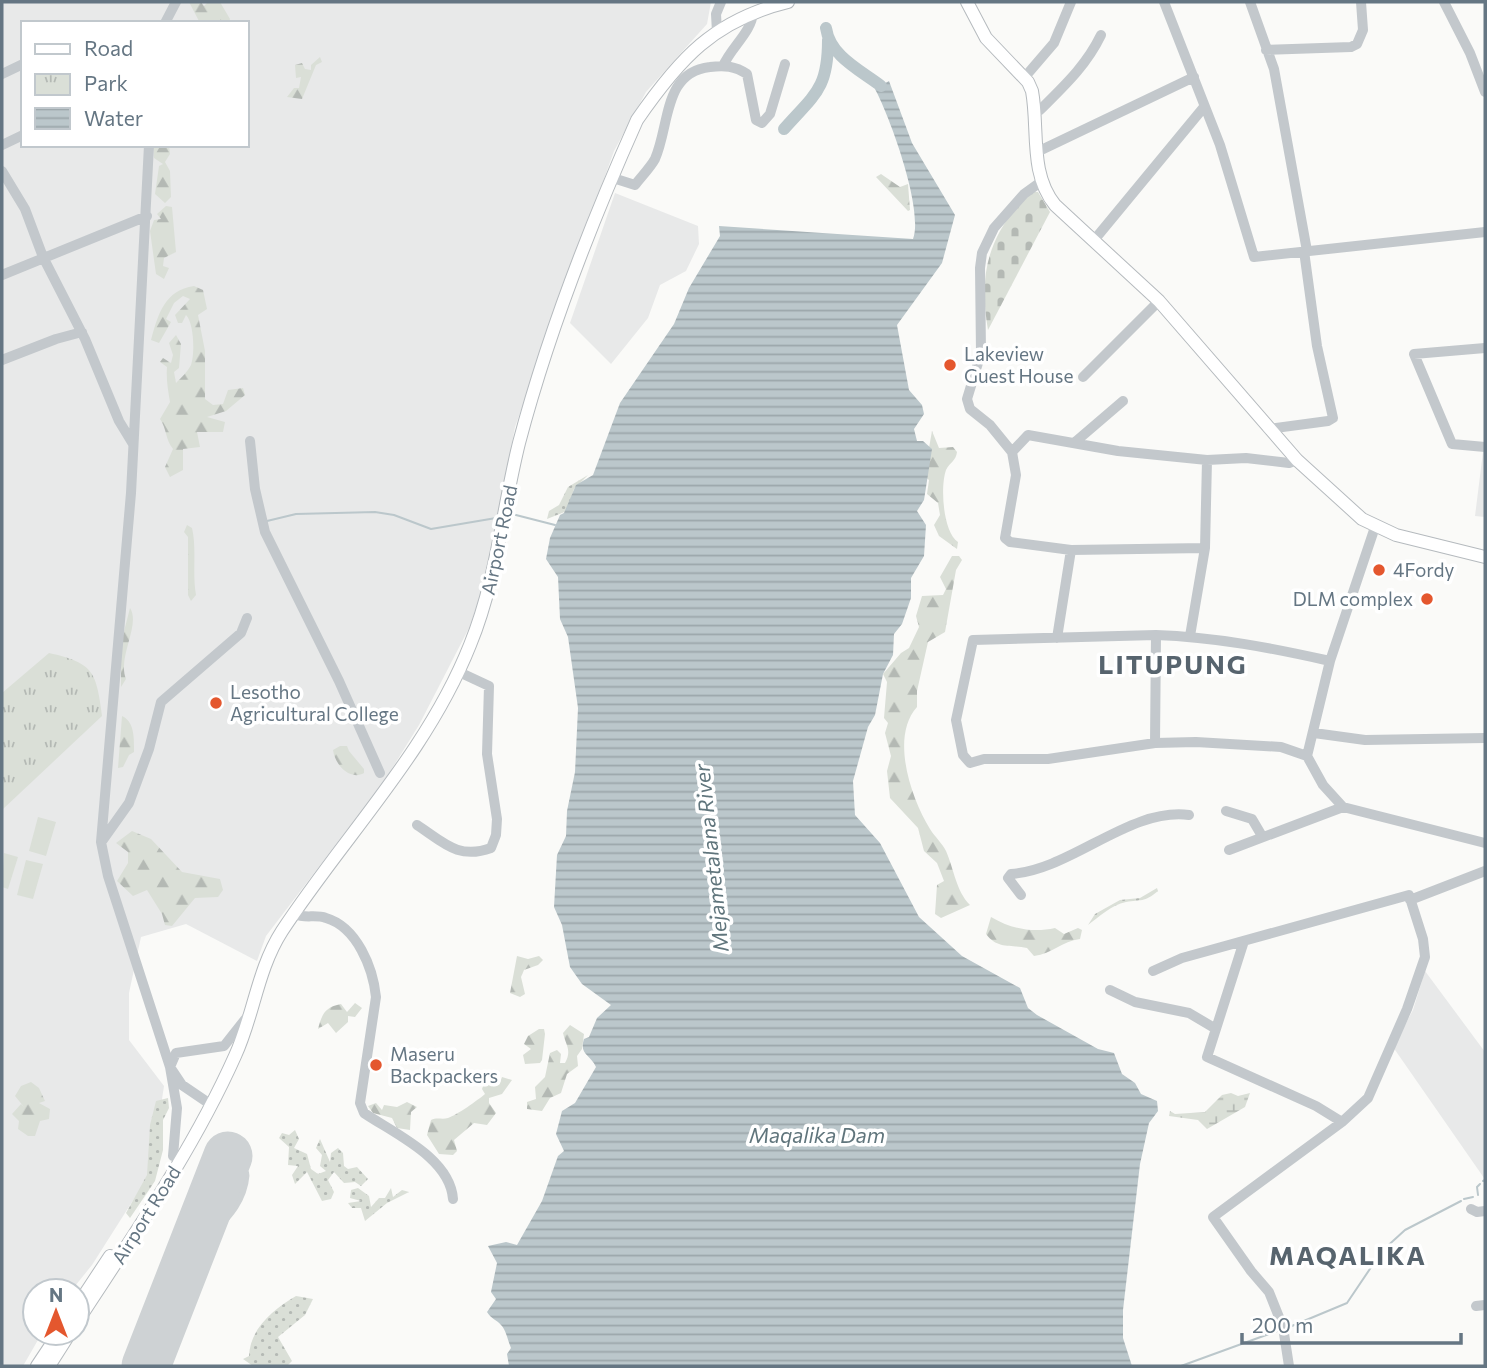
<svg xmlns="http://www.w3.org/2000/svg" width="1487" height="1368" font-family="Commissioner,sans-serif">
<defs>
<pattern id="grass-dots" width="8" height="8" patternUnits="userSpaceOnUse" patternTransform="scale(1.75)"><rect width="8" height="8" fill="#dadfd7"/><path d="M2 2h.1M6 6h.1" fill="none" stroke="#b4b9b4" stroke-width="1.8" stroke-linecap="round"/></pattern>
<pattern id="forest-firs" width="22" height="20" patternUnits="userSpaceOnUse" patternTransform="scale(1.75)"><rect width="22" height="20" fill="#dadfd7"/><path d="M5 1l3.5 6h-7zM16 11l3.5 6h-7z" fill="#b4b9b4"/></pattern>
<pattern id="wetland-marsh" width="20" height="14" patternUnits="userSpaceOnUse" patternTransform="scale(1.75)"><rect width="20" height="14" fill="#dadfd7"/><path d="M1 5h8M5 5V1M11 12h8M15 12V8" fill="none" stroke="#b4b9b4"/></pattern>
<pattern id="cemetery-stones" width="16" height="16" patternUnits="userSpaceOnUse" patternTransform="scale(1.75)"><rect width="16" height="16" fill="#dadfd7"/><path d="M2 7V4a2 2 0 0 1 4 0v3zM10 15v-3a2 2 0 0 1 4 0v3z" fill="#b4b9b4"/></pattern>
<pattern id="park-tufts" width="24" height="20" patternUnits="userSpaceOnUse" patternTransform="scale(1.75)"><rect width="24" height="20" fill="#dadfd7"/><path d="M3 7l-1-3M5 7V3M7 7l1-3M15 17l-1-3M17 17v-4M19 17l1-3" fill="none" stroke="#b4b9b4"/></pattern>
<pattern id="water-rules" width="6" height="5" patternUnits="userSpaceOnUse" patternTransform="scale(1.75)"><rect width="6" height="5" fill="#bbc7cb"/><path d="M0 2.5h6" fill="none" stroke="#9ca6aa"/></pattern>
</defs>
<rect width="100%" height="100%" fill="#fafaf8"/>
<path fill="#e8e9e9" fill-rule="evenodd" d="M2 2H711L707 24 646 92 614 151 515 427 486 580 469 628 419 725 383 783 266 936 257 961 186 924 141 937 129 993V1040L164 1086 151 1172 92 1265 71 1291H35V1333H42L23 1366H2ZM23 23H247V145H23Z
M615 193 698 226 699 244 686 271 660 285 648 318 611 364 570 323Z
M1483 452H1485V517L1475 516Z
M1425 971 1485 1052 1484 1178 1393 1047 1413 1010Z"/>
<path fill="url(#grass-dots)" d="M588 475 574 489 567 511 547 519 549 511 559 505 568 487Z
M1157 888 1158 891C1144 903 1141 899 1126 902 1111 905 1099 917 1088 925L1095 914 1120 900 1140 898Z
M168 1098 169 1108 163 1120V1150L155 1181 130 1218 126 1213 147 1175 150 1125 156 1101Z
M295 1130 299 1139 294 1148 307 1154 311 1169 318 1174 326 1171 320 1166 322 1155 316 1148 320 1139 330 1162 331 1153 338 1148 343 1153 344 1166 348 1169 357 1167 368 1179 361 1186 355 1182 344 1183 334 1172 328 1180 334 1192 331 1199 322 1201 307 1172 295 1184 292 1175 298 1166 288 1165 289 1147 279 1138 282 1133 289 1135Z
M358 1188 369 1196 371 1207 379 1198H385L391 1188 393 1197 402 1190 409 1192 387 1203 365 1221 361 1208H352L348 1203 361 1201 350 1198 351 1190Z
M296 1296 313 1299 305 1315 278 1337 292 1361 287 1366H253L243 1359 249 1356C250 1328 274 1309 296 1296Z"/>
<path fill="url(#forest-firs)" d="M189 2H201L204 6 208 2H220L230 19 229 22 200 23Z
M320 57 322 62 316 65 302 99 287 97 294 88H299L301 77 296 78 295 65 302 63 305 69 311 70V65Z
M153 145H169L170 154 165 162 170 171 171 197 165 203 155 194 159 166 163 164 154 158Z
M881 174 900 187 908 184 910 210 908 211 876 177Z
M166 206 172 207 176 252 164 258 163 266 169 268 164 279 156 274 150 231 154 220 161 219 157 214Z
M194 286 203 290 207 309 198 315 205 351V399L213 405 223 404 228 390 243 388 245 395 226 411 207 417 225 422 223 432H197L200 447 183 449V470L170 477 165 467 173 449C165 439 167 429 160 419L170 402C168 390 166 379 167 367L160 362 163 358 171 363 173 355 169 343 176 335 181 344 179 368 174 372 176 383C181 378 188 371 191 365 195 354 194 323 186 315L182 323H178L175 315 190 299 183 296 174 303 166 319 171 322 159 343 151 340C158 314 165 290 194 286Z
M932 431 939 448 953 447 957 452C956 461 950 462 946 470 940 487 943 532 958 542L957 549 939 536 934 525 940 515 938 503 927 494 929 480 924 476Z
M187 525 192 528C197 549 192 573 196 595L191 601 188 595V537L184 532Z
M952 556H959L962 560 956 570 945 632 928 642 917 691V707C890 737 911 798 930 829 935 837 942 843 946 851 954 869 956 891 970 905L941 918 935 914 937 885 944 881 937 863 924 851 918 828 890 798 887 771 891 756 885 733 888 723 884 718 887 682 883 674 901 653 909 648 919 627 916 616 922 596 943 595 946 589 940 577Z
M130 608C141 625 117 657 126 679L121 687V643Z
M122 716C135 722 134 739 134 752L129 755 123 767 118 768Z
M340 746H347L349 751 364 769V773C350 781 335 765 333 750Z
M132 831 151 839 182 872 220 879 223 890 218 897 195 898 172 926 165 925 162 914 147 890 133 896 117 881 128 863V852L116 843Z
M991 917C1011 929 1033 933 1055 928L1064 934 1078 928 1082 930 1080 939C1062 941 1052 954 1034 956L1027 948C1011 944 998 950 986 934Z
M517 956 528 959 539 956 543 960 538 965 524 970 521 977 525 994 520 997 510 993Z
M355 1003 362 1008 355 1017 348 1016V1022L336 1033 328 1023 318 1029C322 1014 325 1007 341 1004L347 1012Z
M570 1025 584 1034 582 1049 577 1056 578 1066 567 1074 561 1093 550 1098 542 1111 527 1109V1102L536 1099 535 1087 545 1077 550 1053 557 1050 561 1054 560 1063H565C572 1050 566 1046 563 1033Z
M539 1029H544L545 1034 542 1060 540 1063 525 1064 523 1055 531 1049 524 1044 528 1036Z
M496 1076 499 1085 502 1077 512 1080 502 1094 489 1098V1103L496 1113 487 1125 474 1123 454 1140 457 1151 453 1155 439 1154 427 1135 431 1120C437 1117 442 1120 448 1118 457 1115 478 1100 485 1094L482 1089 486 1078Z
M31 1082 39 1088 45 1101 39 1103 50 1109 49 1119 40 1121 35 1136H28L18 1129 19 1121 12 1114 21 1104 24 1107 15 1096 21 1086Z
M407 1102 417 1107 411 1112 410 1130 397 1128 392 1118 373 1113 368 1106 376 1103 382 1110 384 1105 397 1107Z"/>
<path fill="url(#wetland-marsh)" d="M1231 1093 1238 1096 1250 1093 1245 1107 1207 1129 1198 1120 1169 1116 1170 1111 1175 1114 1205 1112 1222 1095Z"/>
<path fill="url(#cemetery-stones)" d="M1029 192H1038L1050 212 988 330C978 271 989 236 1029 192Z"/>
<path fill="url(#park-tufts)" d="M49 653C94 663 96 672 102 716L2 810V693Z"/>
<path fill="#dadfd7" d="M38 817 56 822 46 856 29 851Z
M4 853 18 857 8 889 2 887Z
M26 860 43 864 33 899 17 895Z"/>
<path fill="url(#water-rules)" d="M889 81 912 143 955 215 942 263 897 325 909 390 922 405 924 414 914 429 917 441H923L932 449 924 500 917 511 926 525 924 556 911 578V598L902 624 894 634 893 655 883 674 875 715 868 727 853 781 855 815 880 843 919 917 962 956 1020 988 1028 1008 1037 1015 1098 1049 1114 1053 1122 1074 1135 1083 1141 1094 1157 1101 1158 1111 1149 1123 1140 1164 1123 1310V1338L1132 1366H509L507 1354 511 1348C508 1341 506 1330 501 1325 497 1320 491 1319 487 1312L496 1299 491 1292 497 1263 488 1246 506 1242 517 1245 542 1201 558 1156 564 1151 556 1134 562 1111 575 1103 596 1067C590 1054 579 1055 584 1039L589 1037 597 1018 611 1005 582 984 570 967 562 925 554 907 557 855 566 836 567 811 575 772 578 708 568 637 560 619 558 577 546 559 550 538 560 515 564 513 576 485 593 475 620 403 674 324 689 288 720 236 719 226 913 239C924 210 890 117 875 89Z"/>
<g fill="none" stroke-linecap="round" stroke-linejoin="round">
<path stroke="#bbc7cb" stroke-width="2" d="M512 514 555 525
M267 521 296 514 375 512 394 515 431 529 496 518
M1483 1181 1485 1180
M1478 1195 1477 1187 1480 1184
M1464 1199 1473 1197
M1287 1328 1347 1303 1382 1251 1405 1230 1461 1201
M1181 1366 1280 1330"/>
<path stroke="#bbc7cb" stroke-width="12" d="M826 28C830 56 860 70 881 86
M784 129C815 94 828 89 828 40"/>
<path stroke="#ced2d4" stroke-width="19" d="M190 1252C206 1225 237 1210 240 1175L230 1162 217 1161 209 1169 207 1209"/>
<path stroke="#ced2d4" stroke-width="49" d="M146 1366 228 1156"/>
<g stroke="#b5babe" stroke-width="14">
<path id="major" d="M967 2 986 38 1028 82 1032 91C1039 129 1029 173 1055 205L1159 301 1297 460 1362 519 1396 535 1485 557
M77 1306 110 1256
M77 1322C133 1236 193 1150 235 1056 254 1015 257 970 282 931 345 835 427 753 470 645 497 579 502 511 519 443 548 333 591 223 637 120 679 59 714 20 788 2
M37 1366 59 1333
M49 1366 70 1333"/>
</g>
<path stroke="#c3c8cc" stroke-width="10" d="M1164 2 1220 145 1254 257 1485 232
M1250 2 1274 69 1307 251
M1444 2 1470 53 1485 92
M165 23 176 2
M717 32 716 14 721 2
M1266 50 1351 47 1357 44 1363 30 1361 2
M723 66C731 47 752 32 753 12
M2 74 23 64
M1024 78 1054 43 1071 2
M1035 111 1040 110C1064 86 1086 66 1101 35
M2 145 23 135
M149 145 131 493 101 842 108 876 170 1067 182 1085 210 1104
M1037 152 1194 77
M2 171 25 209 43 257 85 339 119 421 133 444
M613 178 635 185C641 177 650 168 655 159 670 125 663 72 710 67 724 65 735 66 747 74L756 120 762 123 770 114 785 64
M1095 239 1204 107
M2 275 147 216
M1485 348 1414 354 1452 444 1485 447
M2 360 56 339 82 332
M1083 377 1159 301
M1268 429 1328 421 1333 418 1317 346 1304 251
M250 441 255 489 265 532 339 681 380 773
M1074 443 1123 401
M1012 452 990 425 970 409 967 399 981 353 980 268 982 253 994 228 1024 194 1042 181
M1207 460 1246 458 1289 463 1297 460
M1071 550 1010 542 1005 538 1016 475 1012 452 1028 435 1118 451 1207 460 1205 548
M1156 635 973 640 956 720 963 755 970 763 984 759H1048L1155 743 1196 742 1281 747 1307 756
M1057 638 1071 550 1205 548 1190 636
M1330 661 1375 527
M1314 733 1365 740 1485 738
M1155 743 1156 635C1215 637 1272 648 1330 661L1307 756 1323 785 1343 807 1485 843
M1226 811 1252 819 1262 836
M417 825C443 842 458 860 491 848L496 835 497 819 487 754 489 686 459 672
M102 841 129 803 149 749 161 702 241 633 247 618
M1229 850 1343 807
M1021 895 1008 878 1011 874C1071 870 1130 807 1189 815
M1410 900 1485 871
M295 914C305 919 315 914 326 918 357 927 373 968 376 997L360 1103 364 1113C395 1134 450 1158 453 1199
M1244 941 1207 1057 1316 1106 1342 1122 1213 1217 1251 1271 1269 1292 1283 1327 1289 1366
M1153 971 1182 958 1409 895 1423 939 1425 957 1407 1009 1368 1098 1342 1122
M1110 990 1135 1002 1189 1013 1216 1029
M173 1156 177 1108 170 1067 176 1053 224 1046 247 1017
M1471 1209 1477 1212 1485 1211
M1476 1306 1485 1305"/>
<use href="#major" stroke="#fff" stroke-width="12"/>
</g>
<g fill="#e4572e" stroke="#fff" stroke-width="2.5">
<circle cx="950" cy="365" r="7"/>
<circle cx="1379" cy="570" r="7"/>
<circle cx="1427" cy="599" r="7"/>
<circle cx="216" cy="703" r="7"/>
<circle cx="376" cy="1065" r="7"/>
</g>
<g text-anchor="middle" stroke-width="7" stroke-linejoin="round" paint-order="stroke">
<g font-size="19" fill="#657683" stroke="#fff" text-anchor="start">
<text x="964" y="361">Lakeview<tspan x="964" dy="22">Guest House</tspan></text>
<text x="1393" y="577">4Fordy</text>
<text x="1413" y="606" text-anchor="end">DLM complex</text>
<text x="230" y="699">Lesotho<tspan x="230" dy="22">Agricultural College</tspan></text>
<text x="390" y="1061">Maseru<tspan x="390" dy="22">Backpackers</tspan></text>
</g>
<g font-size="19" fill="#657683" stroke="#fff">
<text transform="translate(499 540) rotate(-78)" y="7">Airport Road</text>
<text transform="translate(146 1215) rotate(-58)" y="7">Airport Road</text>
</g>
<g font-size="21" font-style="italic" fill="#60757c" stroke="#fff">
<text transform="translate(712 858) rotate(-96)" y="7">Mejametalana River</text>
<text x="817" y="1143">Maqalika Dam</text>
</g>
<g font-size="26" font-weight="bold" letter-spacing="2" fill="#57646e" stroke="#fff">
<text x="1173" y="674">LITUPUNG</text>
<text x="1348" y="1265">MAQALIKA</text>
</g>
</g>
<rect width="1487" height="1368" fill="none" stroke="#657683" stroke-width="7"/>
<rect x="21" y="21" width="228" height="126" fill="#ffffff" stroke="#c1c8cd" stroke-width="2"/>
<rect x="35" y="44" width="35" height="10" fill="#ffffff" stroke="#c1c8cd" stroke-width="2"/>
<text x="84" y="56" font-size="21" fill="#657683">Road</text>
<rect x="35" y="74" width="35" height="21" fill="url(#park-tufts)" stroke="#c1c8cd" stroke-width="2"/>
<text x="84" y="91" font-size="21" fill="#657683">Park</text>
<rect x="35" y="108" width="35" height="21" fill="url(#water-rules)" stroke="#c1c8cd" stroke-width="2"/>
<text x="84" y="126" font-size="21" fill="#657683">Water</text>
<g transform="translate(56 1312)"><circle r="33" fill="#ffffff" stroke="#c1c8cd" stroke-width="2"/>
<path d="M0-5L12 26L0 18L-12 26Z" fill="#e4572e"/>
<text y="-10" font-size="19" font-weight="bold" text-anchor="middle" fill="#657683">N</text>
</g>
<path d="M1242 1333v10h219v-10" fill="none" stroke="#657683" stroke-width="3.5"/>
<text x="1252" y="1333" font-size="21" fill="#657683" stroke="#ffffff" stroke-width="5" paint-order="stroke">200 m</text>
</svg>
